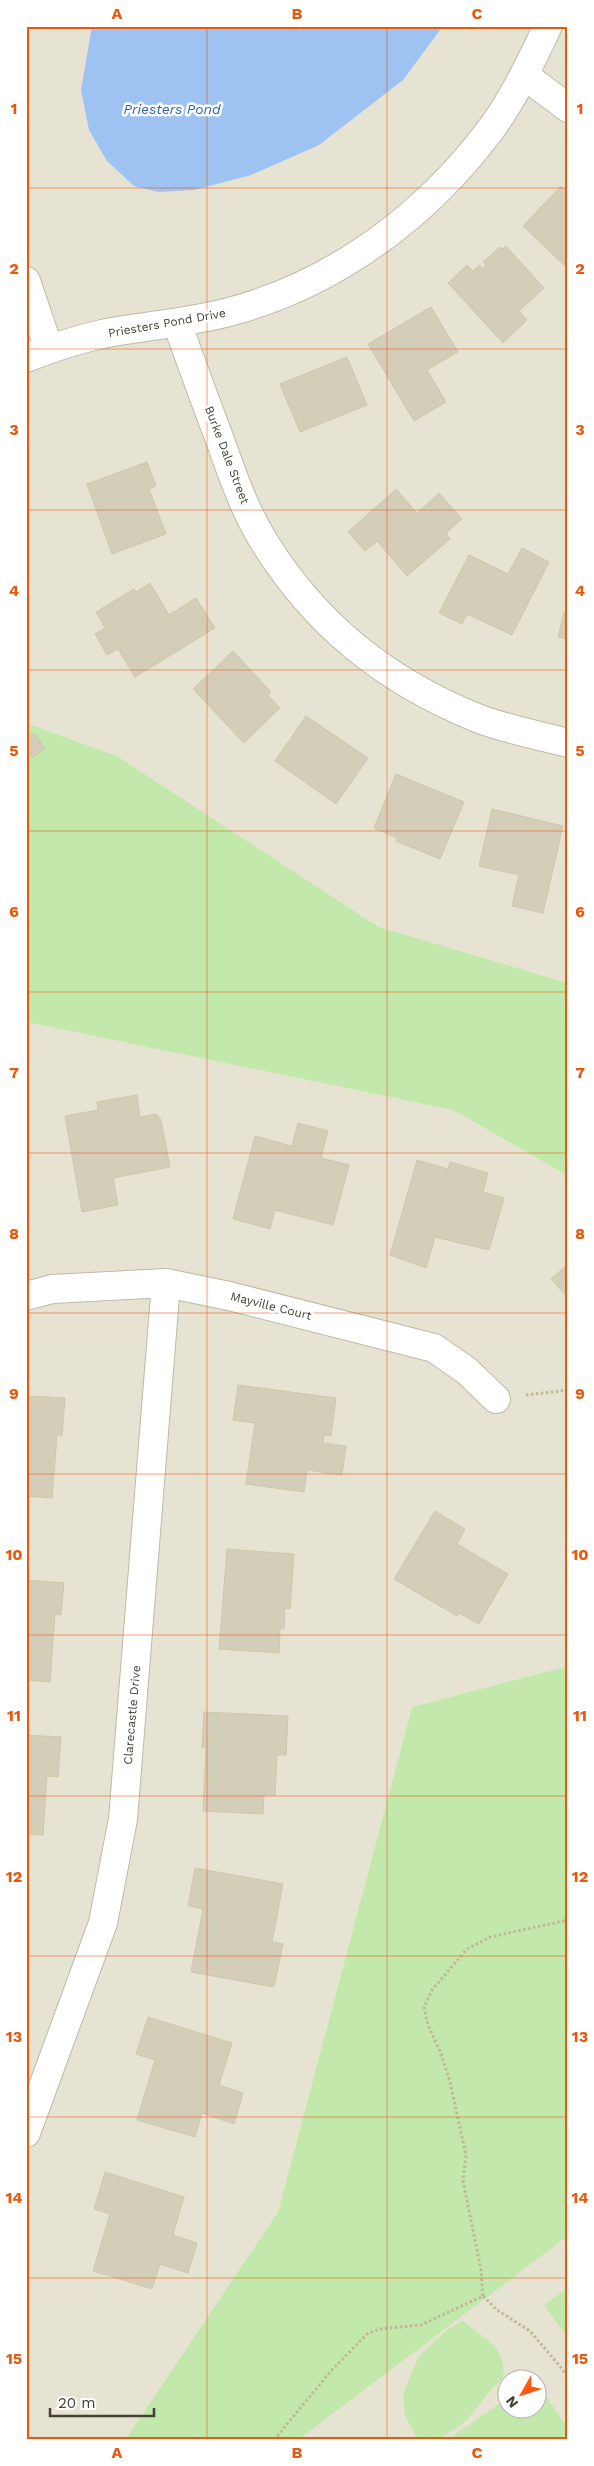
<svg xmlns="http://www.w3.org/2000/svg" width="594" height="2466" font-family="'Work Sans',sans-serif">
<rect width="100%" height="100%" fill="#f2f0e4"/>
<path fill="#e7e3d2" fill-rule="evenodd" d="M26 26H568V983L379 927 117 756 26 723Z
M26 1022 453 1110 568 1176V1666L412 1707 278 2212 125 2440H26Z
M568 2236V2440H298ZM506 2378H536V2408H506Z"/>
<path fill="#c3e8ab" d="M26 723 117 756 379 927 568 983V1176L453 1110 26 1022Z
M568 1666V2236L298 2440H125L278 2212 412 1707Z
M568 2288V2338L544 2305Z
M463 2321C483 2339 508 2346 503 2379 486 2391 478 2410 462 2424 455 2430 448 2432 439 2440H421L416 2436 405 2416 403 2394 419 2356 448 2329Z
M537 2383 568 2428V2440H447L506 2399V2408H536Z"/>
<path fill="#9ec2f2" d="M92 26H443L403 80 319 145 251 175 194 190 158 192 134 186 107 161 89 130 81 90Z"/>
<path fill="#d4ceb9" stroke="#cfc7ac" d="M561 186 568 193V269L523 226Z
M506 246 544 288 519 311 527 320 503 343 448 283 467 265 473 271 479 265 483 268 486 265 483 262 500 247 502 249Z
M431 307 458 352 427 370 446 402 414 421 368 344Z
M347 357 367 405 300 432 280 384Z
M147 462 156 486 149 489 166 534 112 554 87 484Z
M396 489 417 513 439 493 462 519 446 533 450 539 407 576 377 541 365 551 348 532Z
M522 548 549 562 512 635 467 614 462 624 439 613 469 555 508 574Z
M150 583 169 615 196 598 215 628 135 677 118 649 107 655 95 634 105 628 96 612 134 589 136 592Z
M564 613 568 614V639L558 637Z
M233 651 271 692 268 695 280 708 244 743 193 689Z
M306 716 368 758 336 804 275 761Z
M34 733 45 748 32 758 26 750V739Z
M396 774 464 802 440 859 396 841 397 838 374 828Z
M492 809 563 826 543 913 512 906 519 875 479 866Z
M137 1095 140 1117 156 1114 161 1120 170 1167 113 1178 118 1205 82 1212 65 1116 98 1110 97 1102Z
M298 1123 328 1131 321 1158 349 1165 333 1225 275 1210 270 1229 233 1219 255 1136 292 1146Z
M417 1160 448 1169 450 1162 488 1173 483 1192 504 1198 489 1250 435 1237 426 1268 390 1255Z
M568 1264V1298L551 1279Z
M238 1385 336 1398 331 1436 324 1435 323 1443 346 1446 342 1475 307 1470 304 1492 246 1484 255 1423 233 1420Z
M26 1396 65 1398 62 1436 57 1435 52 1498 26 1496Z
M435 1511 465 1529 457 1544 508 1574 479 1624 459 1613 457 1616 394 1579Z
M227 1549 294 1554 290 1609 285 1608 284 1629H280L279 1653 219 1649Z
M26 1580 64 1583 61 1615 55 1614 50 1682 26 1680Z
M204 1712 288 1716 286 1755H277L275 1795H264L263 1814 203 1811 206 1747H202Z
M26 1735 61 1737 58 1777 47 1776 43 1835 26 1834Z
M195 1868 283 1884 272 1942 283 1944 274 1987 191 1972 203 1909 188 1906Z
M148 2017 232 2043 219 2085 243 2093 234 2124 202 2113 195 2137 137 2120 155 2060 136 2054Z
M105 2172 184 2197 173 2235 197 2243 188 2273 160 2264 152 2289 93 2271 110 2214 94 2209Z"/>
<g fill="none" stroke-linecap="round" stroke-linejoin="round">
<g stroke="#bebaa6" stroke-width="30">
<path id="street" d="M524 75 568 108
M26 281 49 349
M177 323C191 362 205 401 220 440 232 474 244 509 263 540 315 625 386 681 477 718 505 729 538 735 568 743
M26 358C51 348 76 340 102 334 144 326 187 323 229 312 335 284 426 216 491 129 514 98 531 61 548 26
M26 1296 52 1289 166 1283 229 1296 434 1348 467 1371 496 1399
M26 2133 103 1923 123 1819 166 1283"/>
</g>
<path stroke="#c0b897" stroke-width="3" stroke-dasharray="2.5 2.5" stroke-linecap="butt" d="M526 1395 568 1390
M483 2296 481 2270 463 2181 466 2155 450 2082 440 2051 428 2025 424 2007 432 1990 467 1949 490 1937 568 1920
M274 2440 330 2372 367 2334 380 2329 421 2325 483 2296 497 2310 530 2331 568 2376"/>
<use href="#street" stroke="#fff" stroke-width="28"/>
</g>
<path fill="none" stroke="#e8590c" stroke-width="1" stroke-opacity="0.55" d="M207 26V2440M387 26V2440M26 188H568M26 349H568M26 510H568M26 670H568M26 831H568M26 992H568M26 1153H568M26 1313H568M26 1474H568M26 1635H568M26 1796H568M26 1956H568M26 2117H568M26 2278H568"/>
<g text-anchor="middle" stroke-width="5" stroke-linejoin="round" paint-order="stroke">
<g font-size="12" fill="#454134" stroke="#fff">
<text transform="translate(167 323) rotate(-10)" y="4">Priesters Pond Drive</text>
<text transform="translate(227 455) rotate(69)" y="4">Burke Dale Street</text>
<text transform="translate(271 1306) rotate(14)" y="4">Mayville Court</text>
<text transform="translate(132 1715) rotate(-85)" y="4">Clarecastle Drive</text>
</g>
<g font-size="14" font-style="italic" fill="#2b64b3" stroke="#fff">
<text x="172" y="114">Priesters Pond</text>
</g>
</g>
<rect width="594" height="2466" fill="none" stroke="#ffffff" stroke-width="55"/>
<g transform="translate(522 2394) rotate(231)"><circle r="24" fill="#ffffff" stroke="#b5b3ae"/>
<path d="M0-4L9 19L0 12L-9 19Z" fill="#ff580e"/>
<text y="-8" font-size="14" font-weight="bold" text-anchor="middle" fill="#454134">N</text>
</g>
<path d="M50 2408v8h104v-8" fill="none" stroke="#454134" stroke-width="2.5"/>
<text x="58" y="2408" font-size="15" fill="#454134" stroke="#ffffff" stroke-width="4" paint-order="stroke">20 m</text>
<rect x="28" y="28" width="538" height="2410" fill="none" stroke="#e8590c" stroke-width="2"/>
<g font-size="16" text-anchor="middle" font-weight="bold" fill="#e8590c">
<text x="117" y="19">A</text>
<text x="297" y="19">B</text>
<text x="477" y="19">C</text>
<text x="14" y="114">1</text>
<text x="580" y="114">1</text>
<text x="14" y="274">2</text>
<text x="580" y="274">2</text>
<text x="14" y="435">3</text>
<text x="580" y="435">3</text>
<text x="14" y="596">4</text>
<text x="580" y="596">4</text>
<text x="14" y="756">5</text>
<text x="580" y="756">5</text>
<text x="14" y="917">6</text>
<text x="580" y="917">6</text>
<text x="14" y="1078">7</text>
<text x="580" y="1078">7</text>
<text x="14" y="1239">8</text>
<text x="580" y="1239">8</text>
<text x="14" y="1399">9</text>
<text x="580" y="1399">9</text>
<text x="14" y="1560">10</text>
<text x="580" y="1560">10</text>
<text x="14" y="1721">11</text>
<text x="580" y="1721">11</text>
<text x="14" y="1882">12</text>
<text x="580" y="1882">12</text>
<text x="14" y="2042">13</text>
<text x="580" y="2042">13</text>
<text x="14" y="2203">14</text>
<text x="580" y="2203">14</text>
<text x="14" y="2364">15</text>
<text x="580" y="2364">15</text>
<text x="117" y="2458">A</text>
<text x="297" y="2458">B</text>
<text x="477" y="2458">C</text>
</g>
</svg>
